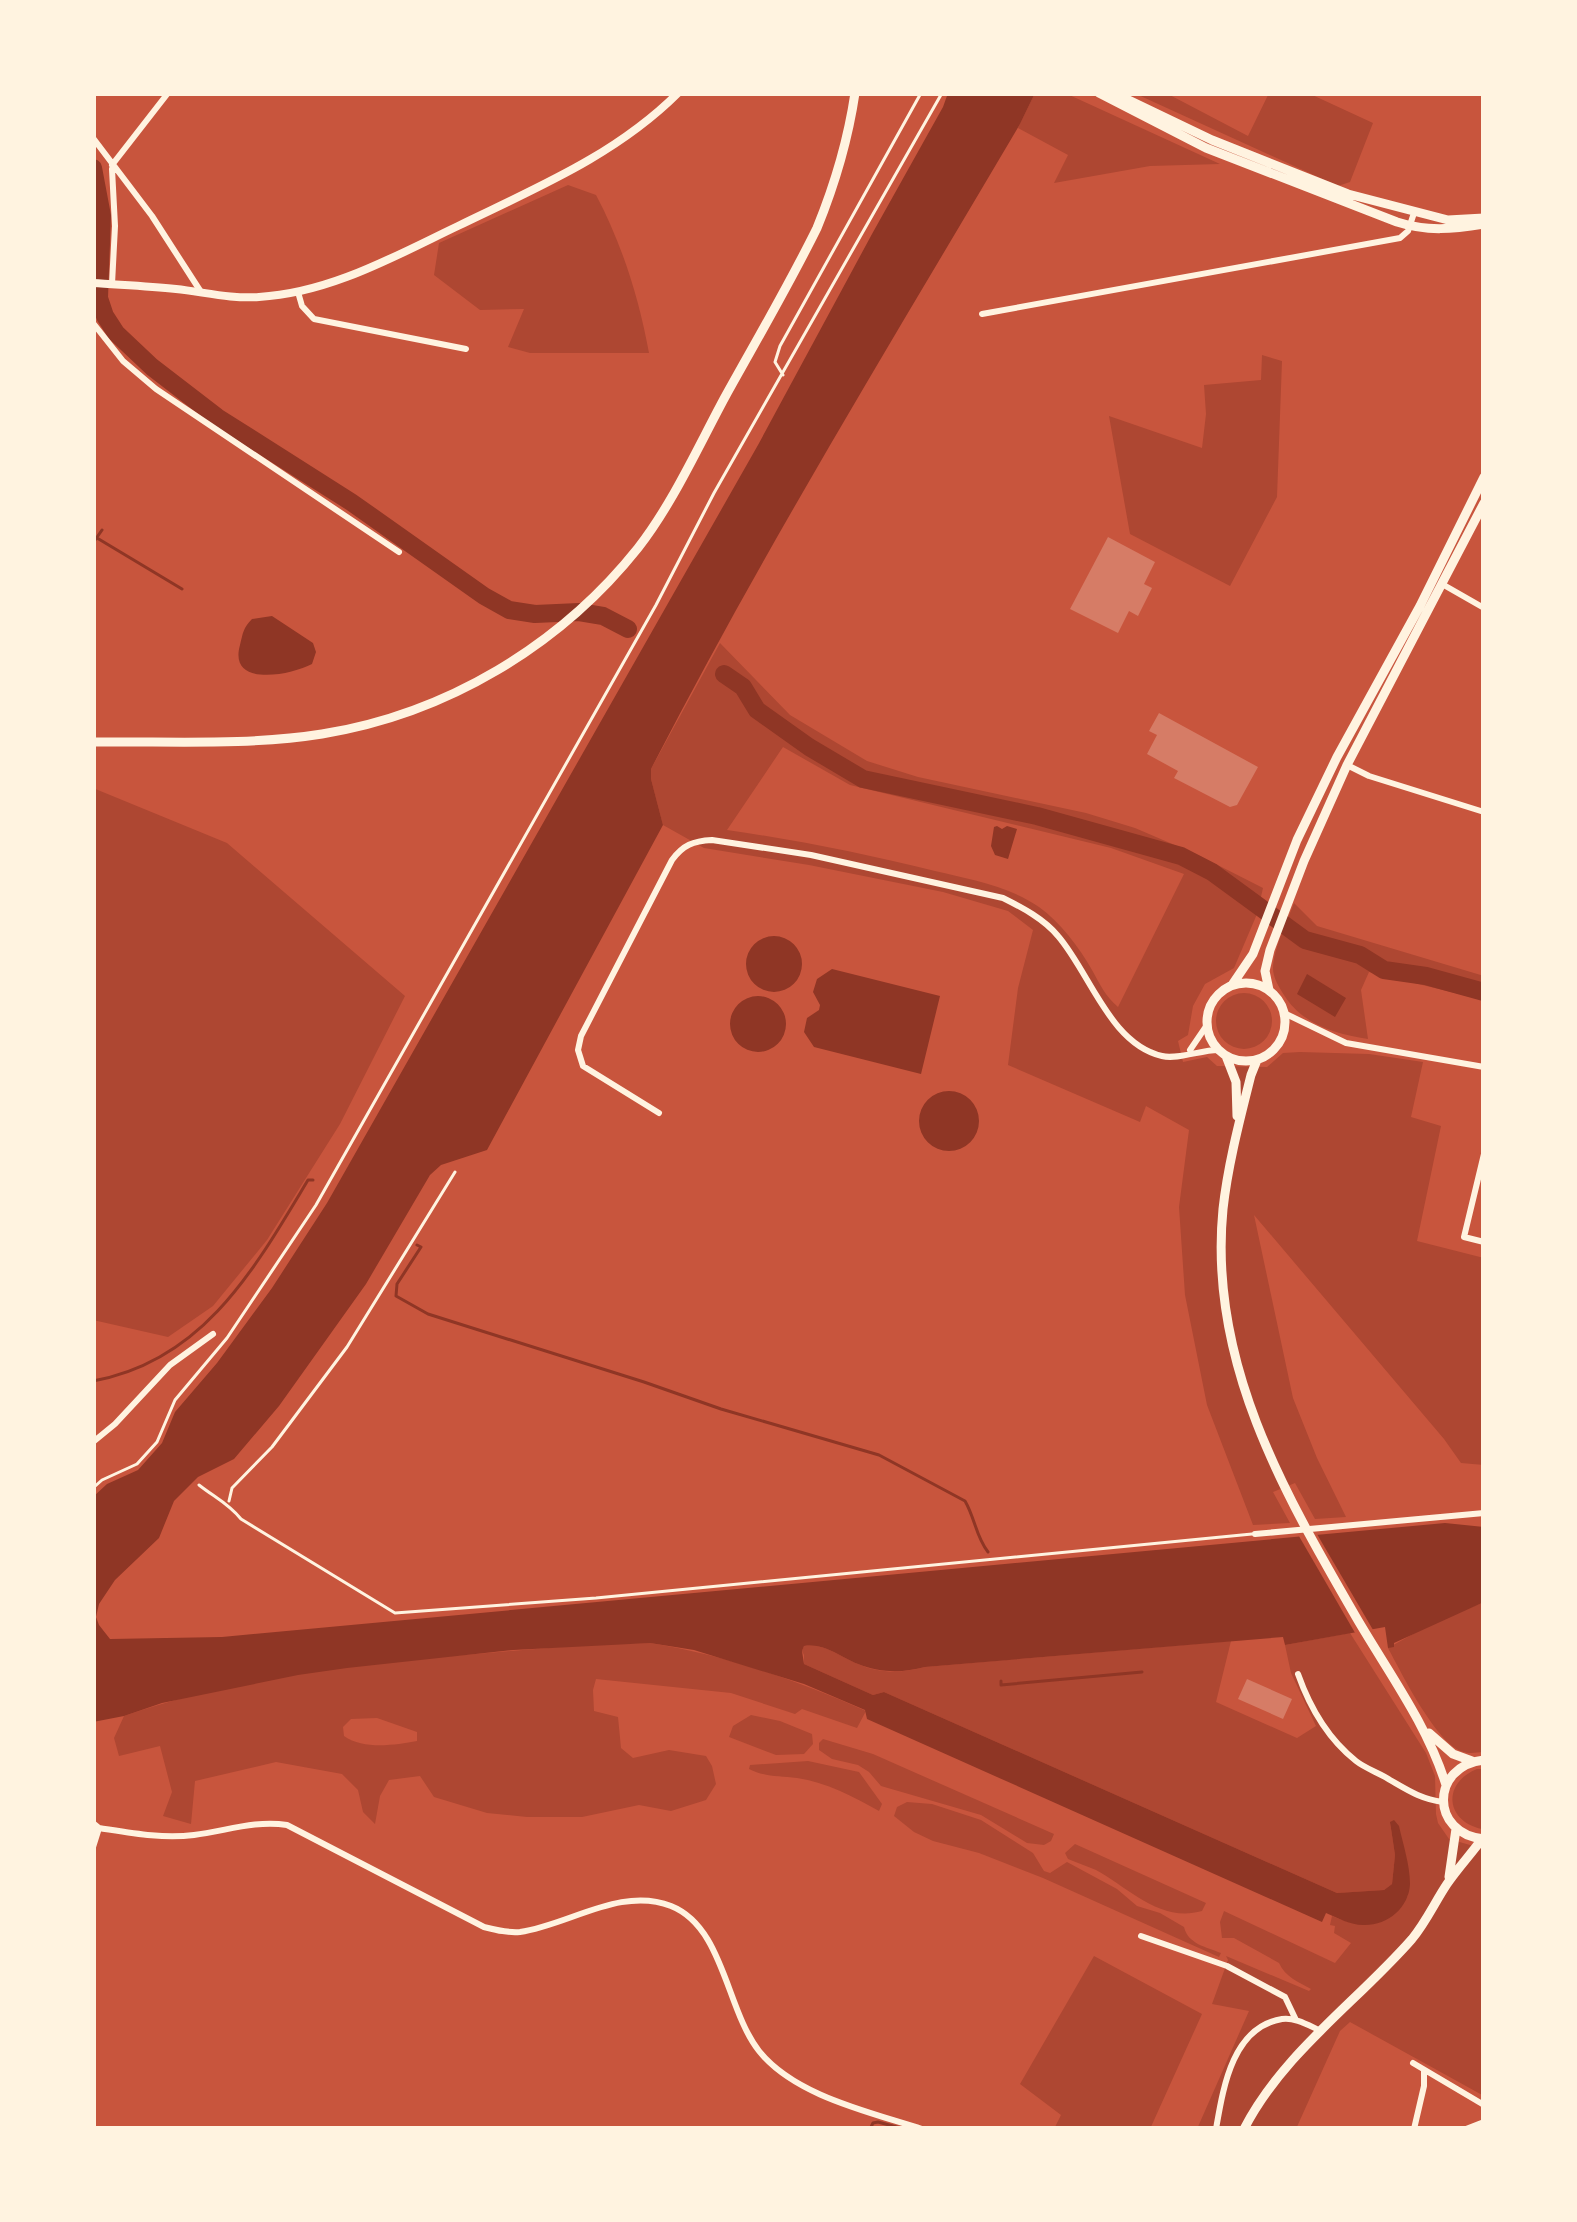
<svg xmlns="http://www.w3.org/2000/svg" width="1577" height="2222" font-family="'IBM Plex Sans',sans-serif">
<rect width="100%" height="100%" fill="#c8553d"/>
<path fill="#ae4732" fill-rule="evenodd" d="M1035 93H1065L1220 164 1150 166 1054 183 1068 155 1018 128Z
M1134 93H1166L1248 136 1269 93H1308L1373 123 1350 182 1338 186Z
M568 185 596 195C622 244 639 298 649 353H530L508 347 524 309 480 310 434 275 439 243Z
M1262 355 1282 361 1277 497 1230 586 1130 534 1109 416 1202 448 1206 414 1204 385 1261 380Z
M720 643 790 715 867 761 918 777 1086 813 1135 828 1198 855 1263 888 1257 914 1234 968 1205 984 1193 1006 1188 1035 1178 1041 1183 1062 1207 1057 1217 1066 1267 1067 1283 1053 1300 1052 1369 1054 1423 1062 1411 1117 1441 1126 1417 1241 1484 1258V1465L1461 1463 1444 1439 1254 1215 1293 1398 1317 1458 1346 1517 1315 1519 1295 1483 1273 1492 1290 1523 1253 1525 1207 1405 1185 1295 1179 1207 1189 1130 1146 1106 1140 1122 1008 1065 1018 988 1033 930 1008 911 943 892 809 865 704 848 663 825 651 779V769ZM783 747 850 785 1111 848 1184 874 1118 1007C1105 996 1100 984 1092 970 1079 947 1060 922 1039 907 1009 886 969 879 935 871 866 854 797 840 727 830Z
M93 788 227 843 405 996 340 1124 267 1240 213 1306 168 1337 93 1320Z
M1294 903 1317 926 1484 976V1000L1369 972 1361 990 1368 1039C1335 1034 1302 1024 1284 995 1279 987 1273 978 1273 968 1274 947 1287 922 1294 903Z
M1216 1021a28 28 0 1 1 56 0a28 28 0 1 1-56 0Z
M1484 1602V1752C1477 1752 1470 1754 1464 1752 1438 1747 1401 1672 1388 1648L1431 1624Z
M1350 1633 1426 1753 1435 1776 1436 1814 1438 1823 1449 1839 1484 1849V2096L1350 2022 1340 2031 1296 2129H1197L1249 2011 1212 2004 1228 1960 1226 1956 1309 1991 1311 1989C1299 1982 1285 1977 1279 1963L1234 1938H1222L1220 1922 1224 1911 1335 1963 1351 1943 1334 1933 1335 1926 1330 1925 1332 1916C1372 1933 1378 1922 1408 1896L1390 1822 1395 1855 1392 1884 1384 1890 1337 1893 884 1692 873 1695 804 1664V1655L802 1651 804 1646C826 1643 839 1657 858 1664 881 1674 902 1673 925 1667L1231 1641 1216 1702 1297 1738 1316 1726 1291 1673 1285 1645Z
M650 1643C725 1655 796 1680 866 1711L857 1728 802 1709 795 1714 731 1693 596 1679 593 1690 594 1711 618 1717 621 1748 633 1758 669 1750 706 1756 712 1766 716 1784 706 1800 671 1811 639 1805 582 1817H527L487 1813 434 1797 420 1776 389 1780 380 1796 375 1824 363 1812 358 1790 342 1774 276 1762 195 1781 191 1824 163 1816 172 1792 160 1746 119 1756 114 1738 124 1716C233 1678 361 1663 476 1654 534 1649 591 1644 650 1643ZM377 1718 417 1732V1741C395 1745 364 1750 344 1736L343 1727 351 1719Z
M751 1715 780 1721 812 1734 813 1744 804 1754 776 1755 729 1737 733 1726Z
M823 1739 873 1754 1054 1834 1051 1841 1044 1845 1027 1843 981 1815 881 1786 869 1772 858 1765 832 1759 819 1750V1743Z
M808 1761 859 1772 882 1804 879 1811C854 1797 826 1782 797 1778 779 1776 765 1777 749 1769L750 1765Z
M1477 1769H1484L1482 1829C1445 1821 1442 1783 1477 1769Z
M907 1802 932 1804 981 1820 1033 1853 1044 1871 1050 1873 1067 1862 1117 1889 1137 1906 1160 1913 1184 1927C1188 1944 1206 1947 1221 1953L1219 1957 1043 1878 979 1853 933 1841 914 1832 894 1816 897 1807Z
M1075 1844 1206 1903 1202 1911C1160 1923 1129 1888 1096 1870 1087 1866 1077 1863 1068 1859L1065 1853Z
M1094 1956 1202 2014 1150 2129H1054L1061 2115 1020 2084Z"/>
<path fill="#8f3625" d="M948 93H1035L1020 124C894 338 764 549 651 769V779L663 825 487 1150 441 1165 430 1175 366 1284 279 1406 234 1459 198 1477 174 1501 159 1538 115 1580 99 1604 96 1617 99 1625 110 1639 222 1637 1445 1523 1484 1527V1602L1394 1643V1647L1388 1648 1385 1627 1285 1645 1283 1637 925 1667C902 1673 881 1673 858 1664 839 1657 826 1643 804 1646L802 1651 804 1664 873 1695 884 1692 1337 1893 1384 1890 1392 1884 1395 1855 1390 1822 1394 1820 1399 1826C1403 1844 1410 1865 1410 1884 1409 1908 1387 1926 1363 1925 1350 1925 1338 1918 1326 1913L1322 1922 867 1719 865 1710 804 1684 694 1650 650 1643 513 1650 347 1668 298 1675 162 1703 124 1716 93 1722V1497L107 1484 138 1470 162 1443 175 1412 217 1363 272 1288 327 1203 758 445 872 234 943 107Z
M272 616 313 643 316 652 312 664C289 676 228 687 240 645 243 633 243 628 252 619Z
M997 826 1002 829 1007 826 1017 829 1008 859 995 855 991 846 994 827Z
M746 964a28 28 0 1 1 56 0a28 28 0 1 1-56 0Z
M832 969 940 996 921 1074 814 1047 804 1032 807 1018 819 1010 820 1005 813 992 817 979Z
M1307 974 1346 998 1335 1017 1297 994Z
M730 1024a28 28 0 1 1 56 0a28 28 0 1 1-56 0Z
M919 1121a30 30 0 1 1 60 0a30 30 0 1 1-60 0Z"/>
<path fill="#c8553d" d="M1314 1529 1376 1635 1358 1638 1296 1531Z"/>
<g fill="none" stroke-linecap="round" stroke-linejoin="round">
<path stroke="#8f3625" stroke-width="3" d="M97 538 182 589
M93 543 102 530
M417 1245 421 1247 397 1284 396 1296 428 1314 644 1382 721 1409 879 1455 965 1501C975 1518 976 1537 988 1552
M93 1381C204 1361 255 1268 308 1180H313
M1001 1681V1685L1142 1672
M870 2129 873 2123 878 2122 904 2129"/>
<path stroke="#8f3625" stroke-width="18" d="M93 168 102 216 99 298 105 316 116 333 152 367 217 417 351 502 484 596 509 610 535 614 579 612 603 616 628 629
M724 674 743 687 757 710 809 747 863 779 1037 816 1181 856 1212 872 1305 940 1360 955 1384 970 1426 976 1484 992"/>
</g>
<path fill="#d67c66" d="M1108 537 1155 562 1144 584 1152 588 1138 616 1129 611 1118 633 1070 609Z
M1159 713 1258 767 1237 805 1230 807 1174 778 1178 771 1147 754 1157 735 1149 731Z
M1247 1679 1292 1699 1283 1719 1238 1699Z"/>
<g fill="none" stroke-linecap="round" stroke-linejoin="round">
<path stroke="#fff3e0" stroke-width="3" d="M783 375 775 362 780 346 921 93
M93 1488 102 1480 137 1464 157 1442 175 1400 227 1338 316 1205 656 605 714 493 942 93"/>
<path stroke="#fff3e0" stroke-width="3" d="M199 1485C214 1497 228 1503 241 1519L395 1613 596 1598 1252 1534
M229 1501 232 1488 272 1447 347 1347 455 1172"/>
<path stroke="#fff3e0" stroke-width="6" d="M93 138 152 216 201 292
M112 165 168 93
M112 169 115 226 112 284
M298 292 302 306 314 319 466 349
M982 314 1400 238 1408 231 1414 213
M93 323 123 361 156 389 399 552
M1442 584 1484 608
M1347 765 1369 776 1484 812
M1284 1013 1346 1043 1484 1067
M1190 1050 1207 1025
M659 1113 583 1066 578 1050 581 1036 672 860C683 845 693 841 712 840L811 855 1003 898C1023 908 1044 919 1058 936 1090 973 1110 1044 1162 1056 1177 1060 1201 1050 1218 1050
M1484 1154 1464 1237 1484 1242
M93 1442 115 1424 170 1365 213 1334
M1255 1534 1484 1513
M1298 1674C1310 1708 1327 1738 1356 1761 1366 1769 1380 1773 1390 1780 1409 1791 1421 1799 1443 1802
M93 1823 99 1828 93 1847
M99 1828C131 1833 162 1839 194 1835 226 1831 255 1820 287 1825L484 1927C496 1930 507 1933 520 1932 569 1925 621 1886 671 1906 724 1927 726 2009 759 2051 795 2096 870 2112 922 2129
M1141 1936 1227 1966 1285 1997 1296 2020
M1413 2063 1484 2105
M1216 2129C1223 2089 1232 2027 1282 2019 1294 2017 1308 2025 1319 2030
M1414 2129 1424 2086V2071
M1466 2129 1484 2122"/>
<path stroke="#fff3e0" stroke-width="8" d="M93 283C121 285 148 286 176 289 204 292 231 299 259 297 330 293 395 256 458 226 536 188 616 155 678 93"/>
<path stroke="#fff3e0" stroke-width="9" d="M1099 93 1206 148 1397 222C1428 232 1453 229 1484 224
M1114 93 1212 140 1348 194 1448 220 1484 218
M93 742C168 741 247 746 322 734 446 714 560 646 638 548 673 503 698 447 725 397 756 341 789 285 817 228 835 184 848 140 855 93
M1207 1022a39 39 0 1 1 78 0a39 39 0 1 1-78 0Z
M1232 985 1253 954 1297 840 1337 757 1420 606 1484 477
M1269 990 1265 971 1270 950 1304 861 1347 765 1484 503
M1226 1056 1236 1082 1237 1116
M1257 1060 1251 1075C1240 1119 1228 1164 1223 1209 1208 1361 1283 1491 1356 1617 1388 1672 1427 1724 1446 1785
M1429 1733 1453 1754 1472 1761
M1484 1760C1430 1766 1430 1834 1484 1839
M1449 1877 1456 1829
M1244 2129C1283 2053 1357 2002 1412 1939 1426 1922 1435 1902 1447 1884 1458 1868 1471 1854 1482 1839"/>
</g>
<rect width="1577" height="2222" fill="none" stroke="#fff3e0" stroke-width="192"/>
</svg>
